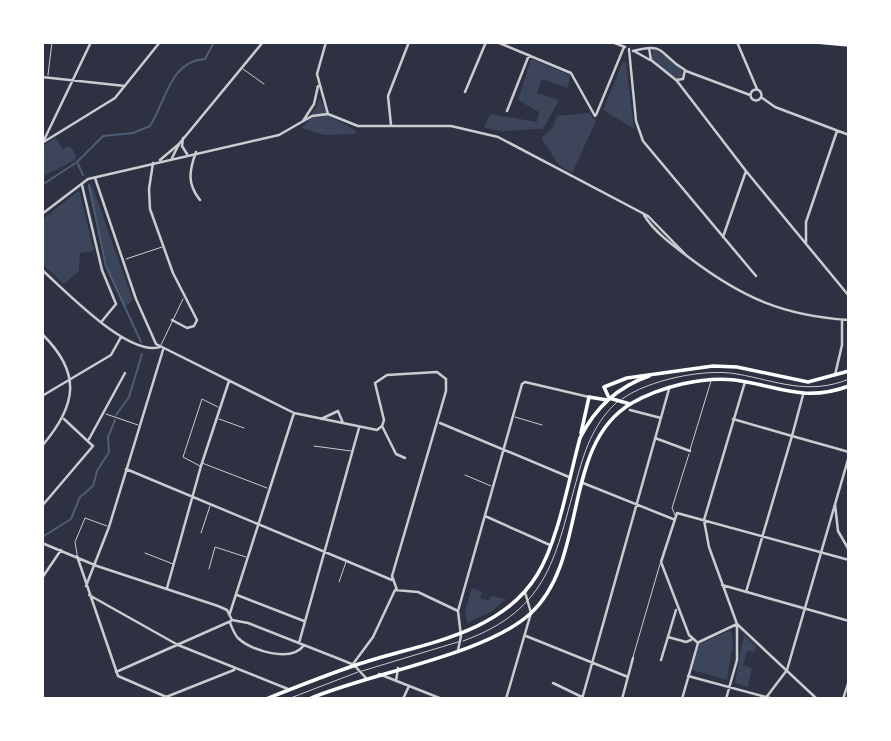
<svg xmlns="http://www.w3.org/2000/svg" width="891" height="741" font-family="Raleway,sans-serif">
<rect width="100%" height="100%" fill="#2d3142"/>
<path fill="#3c4559" d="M653 49H659L682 70V78L676 79 652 59Z
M531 59 570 75 568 88 542 79 537 93 559 100 543 129C522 128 502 135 484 127L490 114 537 122 539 112 518 100Z
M623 61 626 63 634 129 603 110Z
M320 99 329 116 355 130 356 134 324 135 301 128 307 123Z
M589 113 596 121 572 173 559 165 541 138 551 130 557 116Z
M56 138 63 149 70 146 76 155 75 160 42 177V146Z
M92 185 133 301 124 307 110 275 88 188Z
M79 190 94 251 80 253 79 271 64 284 42 264V220Z
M472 588 482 592 480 598 489 601 491 596 506 599 491 612 467 623 465 611Z
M731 630 733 643 727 680 692 670 699 644Z
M744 634 756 646 755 652 747 651 743 665 752 668 748 687 735 683Z"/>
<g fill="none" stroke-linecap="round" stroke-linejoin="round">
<path stroke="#4f5d75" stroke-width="2" d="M78 164 83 175
M42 185 77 162 103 136 133 133 150 126C166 101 170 61 205 59L214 42
M89 185 106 266 141 342
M116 415 129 397 142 354
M44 536 71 519 80 497 93 486 97 471 109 452 108 437 115 420"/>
<path stroke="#caccd0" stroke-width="1" d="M243 69 264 84
M48 75 52 42
M126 259 162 247
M161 345 183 299
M622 399C648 380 705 368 737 374 777 381 808 396 849 379
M106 414 138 425
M515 417 542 425
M219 419 244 428
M314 446 351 451
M690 450 711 381
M202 463 267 488
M200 466 183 457 202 399 218 407
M465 475 491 486
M675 515 672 508 689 454
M201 533 210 506
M145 553 173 564
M77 554 75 542 85 518 107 526
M209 569 215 547 246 557
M339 582 346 562
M463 641C551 609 555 555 578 475 586 446 595 422 618 401
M633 657 660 564
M362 671 458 642
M288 699 358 672"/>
<path stroke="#caccd0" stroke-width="2.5" d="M497 42 571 73 595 116
M612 42 625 47
M737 42 757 89
M629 49 636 121 643 141 756 276
M633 51C667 42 658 54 685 70L683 79 676 80 651 60 649 48
M634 51 650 60
M686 71 750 95
M42 77 125 86
M677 81 746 171 849 296
M750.5 95a5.5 5.5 0 1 1 11 0a5.5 5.5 0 1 1-11 0Z
M465 92 486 42
M761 97 775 107 849 135
M507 111 529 55
M596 115 624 47
M183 138 182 146 187 154
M44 140 91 42
M42 143 115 98 160 42
M196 152C189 171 187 184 200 200
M172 158 179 144 263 42
M153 163 149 189 150 209 173 273 197 320 194 326 187 328 172 320
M95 178 136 299 156 344 294 413 377 430 382 426
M82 185 102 270 116 304 102 321
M723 237 746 171
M806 244V222L837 131
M42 270C66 291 128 357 160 347
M42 334C83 374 76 406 42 446
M745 382 704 520 709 547 737 624 817 699
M42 396 111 355 121 337
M630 410 661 418
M321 419 338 411 343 423
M733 419 792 436 746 592
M440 423 569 477
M655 438 690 451
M89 439 125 373
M126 469 392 580
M583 483 673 519
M42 506 93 446 64 419
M485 516 550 545
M42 543 97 566 218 606 227 610 232 620 248 623 342 660 354 665 366 678
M77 556 118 676 171 699
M42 578 61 550
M722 585 849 621
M86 586 109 527 163 350
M167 588 201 466 229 381
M397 590 392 576 446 391V379L437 372 387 375 375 383 384 420 382 426 396 454 405 458
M89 595 178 645 288 689
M237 595 304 621
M230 613 294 413
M230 623C232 627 234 634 238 638 251 651 292 663 304 645
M526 636 628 677
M668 637 686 642 691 640
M699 642 737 624V660L726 699
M299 643 359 428
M698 643 689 635 661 562 677 513 849 560
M458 650 461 636 458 611 522 384 525 382 589 397
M661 660 676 610
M353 664 373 637 395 590 418 592 458 611
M116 672 231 621
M379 674 442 699
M688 676 766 697
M396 681 398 668
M42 682V693
M553 683 582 697
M166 697 234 670
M403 699 409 686
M582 699 669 389
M622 699 633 658
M682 699 698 643"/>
<path stroke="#caccd0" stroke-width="2.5" d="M326 42 317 74 328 114 358 126H451L498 137 648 216 686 255
M303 121 314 104 318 86
M391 125 388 96 409 42
M160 160 179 144
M42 214 88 179 279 135 312 116 328 114
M644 215C654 232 675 247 691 259 743 298 784 316 849 320
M835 375 842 345V320
M803 395 792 436 849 452
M835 504 838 531 849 550
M766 697 774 699
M506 699 531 613 525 592
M765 699 787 670 849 456
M843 699 849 681"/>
<path stroke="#fff" stroke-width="3.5" d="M816 42 849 45"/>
<path stroke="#fff" stroke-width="3.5" d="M630 404 609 398 604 387 627 378 713 366 737 367 808 382 849 371
M581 433 589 397 607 400
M266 699C296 687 326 675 356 665 418 644 500 636 537 575 558 542 569 478 580 438 595 408 617 387 649 376
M309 699C369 673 486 655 531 613 589 559 561 444 632 403 660 387 703 376 735 380 779 386 803 403 849 386"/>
</g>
<rect width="891" height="741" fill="none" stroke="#ffffff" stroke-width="88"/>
</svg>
